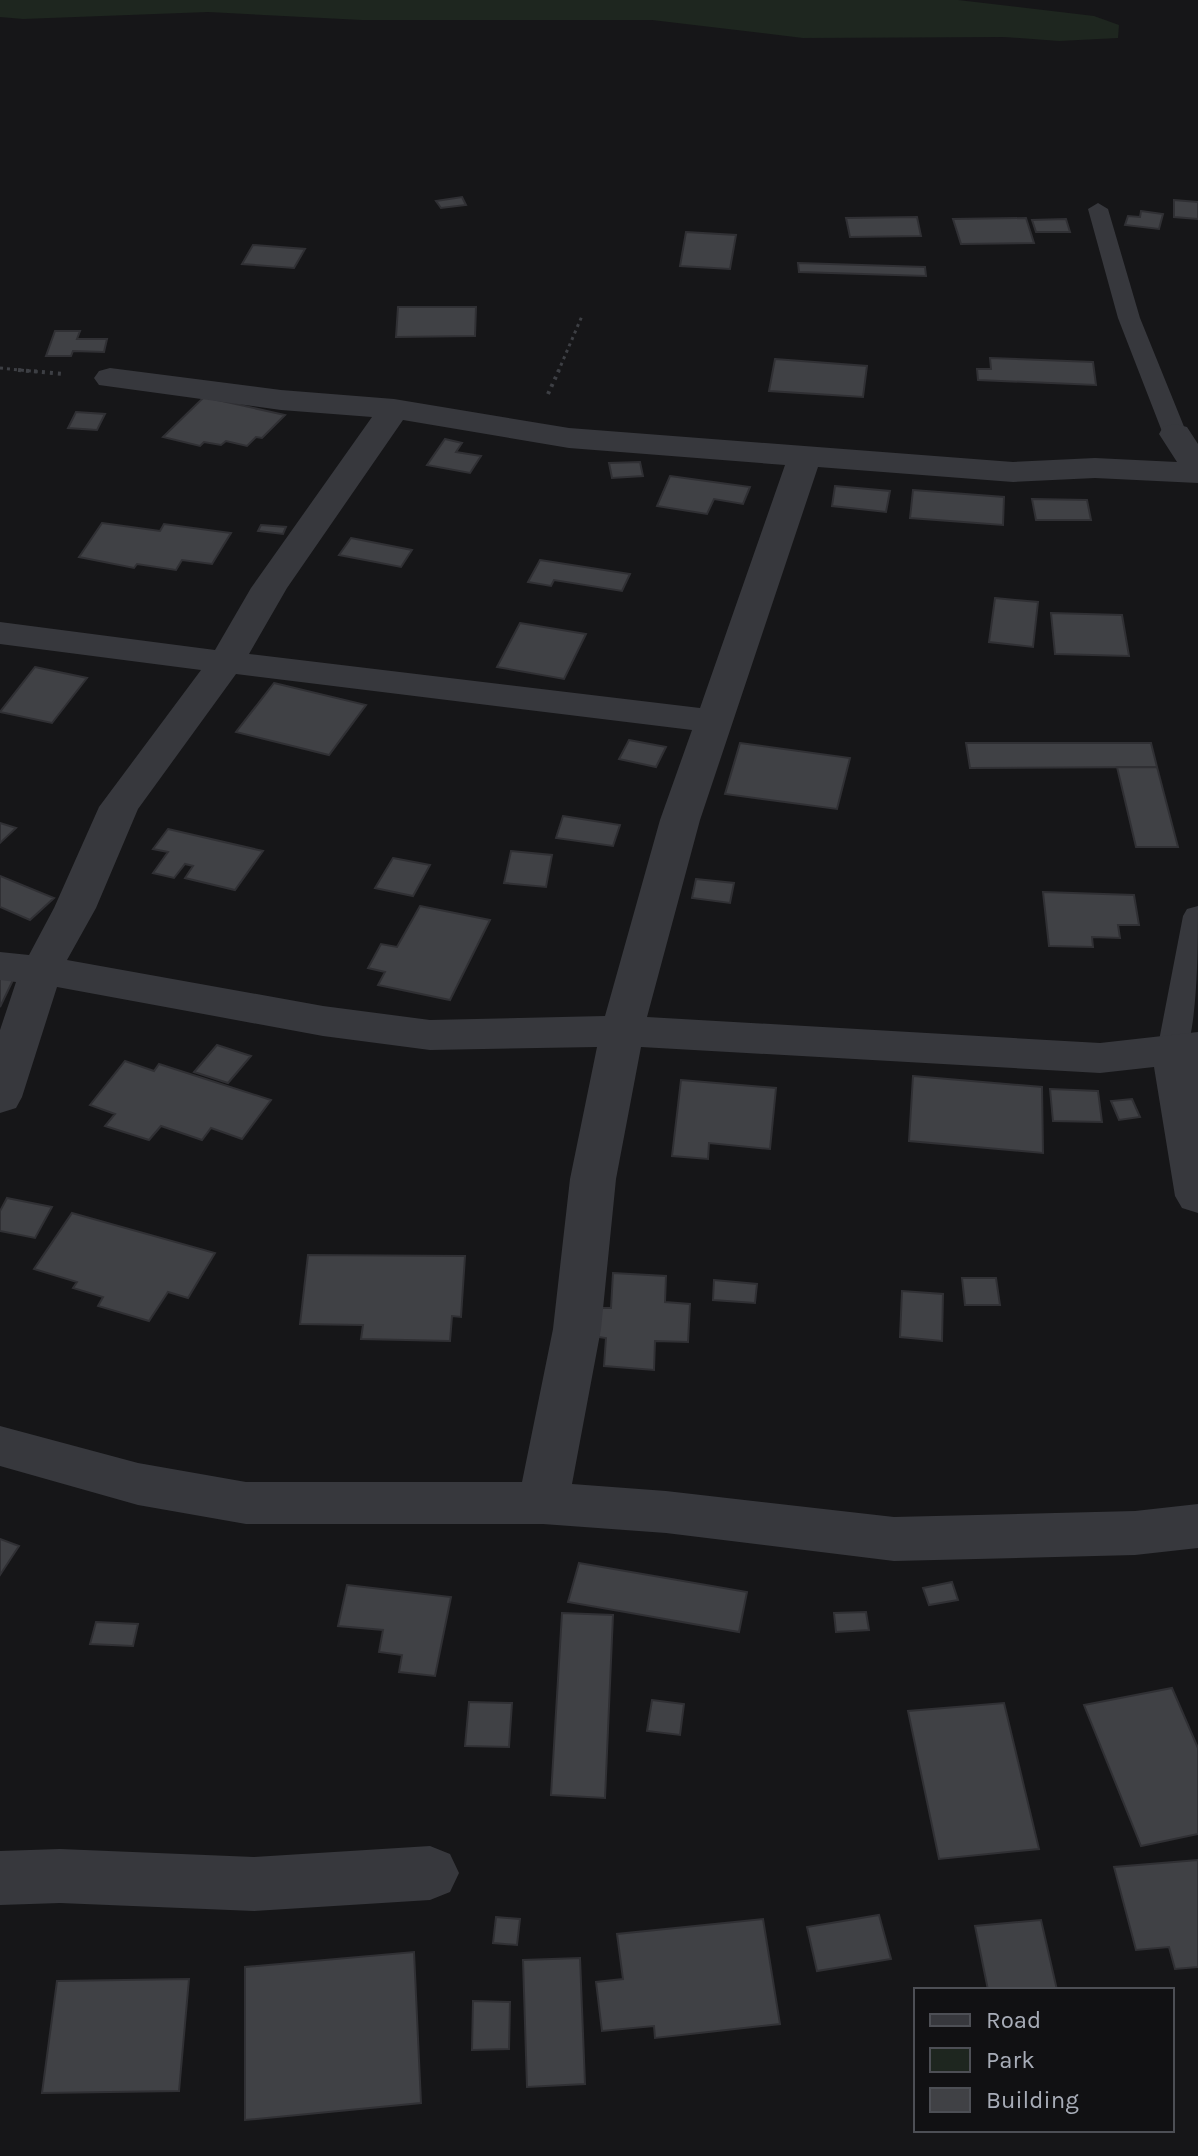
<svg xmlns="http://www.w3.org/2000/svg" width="1198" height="2156" font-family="Karla,sans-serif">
<rect width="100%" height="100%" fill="#161618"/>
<path fill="#1e261f" d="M0 0H958L1094 16 1119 25 1118 38 1059 41 1004 37 803 38 652 20H362L208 12 23 19 0 17Z"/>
<path fill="#404145" stroke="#303034" stroke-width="2" d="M462 197 466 205 441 208 436 201Z
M1174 200 1198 202V219L1174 217Z
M1141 211 1163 214 1159 229 1125 225 1128 216 1140 217Z
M917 217 921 236 850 237 846 218Z
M1026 218 1034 243 961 244 953 219Z
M1066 219 1070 232H1036L1032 220Z
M686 232 736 235 730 269 680 266Z
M253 245 305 249 294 268 242 264Z
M798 263 925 267 926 276 799 272Z
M398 307H476L475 336 396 337Z
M55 331H80L77 339H107L104 352 73 351 71 356H46Z
M990 358 1093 362 1096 385 978 380 977 369H991Z
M775 359 867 366 863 397 769 391Z
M204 397 285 415 262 438 256 437 247 446 226 441 221 445 204 442 200 446 163 437Z
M76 412 105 414 97 430 68 428Z
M445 439 462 443 456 452 481 456 470 473 427 465Z
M640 462 643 476 612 478 609 463Z
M670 476 750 487 743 504 714 499 707 514 657 506Z
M835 486 890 491 886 512 832 506Z
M913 490 1004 497 1003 525 910 518Z
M1032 499 1087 500 1091 520H1036Z
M102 523 160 531 164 524 231 533 212 564 182 560 176 570 137 564 134 568 79 557Z
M261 525 286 527 283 534 258 531Z
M351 538 412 550 401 567 339 555Z
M540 560 630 574 622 591 554 580 551 586 528 582Z
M995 598 1038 602 1033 647 989 642Z
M1051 613 1122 615 1129 656 1055 654Z
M520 623 586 634 564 679 497 667Z
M35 667 87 678 52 723 0 712Z
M274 683 366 705 329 755 236 732Z
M629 740 666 747 656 767 619 759Z
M740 743 850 758 837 809 725 794Z
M966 743H1151L1157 767 970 768Z
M1117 767H1157L1178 847H1136Z
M563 816 620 825 613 846 556 838Z
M0 823 16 828 0 843Z
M168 829 263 851 235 890 185 878 193 866 185 864 174 878 153 873 168 852 153 849Z
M511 851 552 855 546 887 504 883Z
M393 858 430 865 413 896 375 888Z
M0 876 54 898 30 920 0 907Z
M696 879 734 883 730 903 692 898Z
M1043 892 1134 895 1139 925H1118L1120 938 1092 937 1093 947 1049 946Z
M420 906 490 920 450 1000 378 985 385 972 368 968 381 944 397 947Z
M0 978 13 980 0 1007Z
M217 1045 251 1056 228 1083 194 1072Z
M125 1061 154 1071 159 1064 271 1100 242 1139 211 1128 202 1140 161 1126 149 1140 105 1126 115 1114 90 1105Z
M913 1076 1042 1087 1043 1153 909 1141Z
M681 1080 776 1088 770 1149 709 1143 708 1159 672 1156Z
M1050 1089 1098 1091 1102 1122 1053 1121Z
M1132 1099 1140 1117 1119 1120 1111 1101Z
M7 1198 52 1207 35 1238 0 1231V1211Z
M72 1213 215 1253 188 1298 168 1292 149 1321 98 1306 103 1297 73 1288 77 1282 34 1269Z
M308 1255 465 1256 461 1317 452 1316 450 1341 361 1339 363 1325 300 1324Z
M613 1273 666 1276 665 1302 690 1304 688 1342 655 1341 654 1370 604 1366 606 1338 598 1337 601 1308H611Z
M962 1278H996L1000 1305H965Z
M714 1280 757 1284 755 1303 713 1300Z
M902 1291 943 1294 942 1341 900 1337Z
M0 1539 19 1546 0 1575Z
M579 1563 747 1592 739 1632 568 1602Z
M952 1582 958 1600 929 1605 923 1588Z
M347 1585 451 1597 435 1676 399 1672 402 1655 379 1652 383 1630 338 1626Z
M866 1612 869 1630 836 1632 834 1613Z
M562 1613 613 1615 605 1798 551 1795Z
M96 1622 138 1624 133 1646 90 1644Z
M1172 1688 1198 1748V1834L1141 1846 1084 1705Z
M652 1700 684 1704 680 1735 647 1731Z
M469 1702 512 1703 509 1747 465 1746Z
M1004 1703 1039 1849 939 1859 908 1711Z
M1198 1860V1967L1175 1969 1169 1947 1136 1950 1114 1867Z
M879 1915 891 1959 817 1971 807 1927Z
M496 1917 520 1919 517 1945 493 1943Z
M763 1919 780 2024 655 2038 654 2026 602 2031 596 1982 623 1979 617 1934Z
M1041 1920 1057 1990H988L975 1926Z
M414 1952 421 2103 245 2120V1967Z
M580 1958 585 2084 527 2087 523 1960Z
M189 1979 179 2091 42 2093 57 1981Z
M473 2001 510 2002 509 2049 472 2050Z"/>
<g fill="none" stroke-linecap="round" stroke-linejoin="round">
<path stroke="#3d3f44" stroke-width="3" stroke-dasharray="3 4" stroke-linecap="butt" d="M0 368 40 372
M558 372 582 316"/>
<path stroke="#3d3f44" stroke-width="4" stroke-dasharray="3 5" stroke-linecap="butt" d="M18 370 65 374
M548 394 559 370"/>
<path fill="#37383d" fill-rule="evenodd" d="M1098 203 1108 209 1140 318 1187 434 1183 439H1167L1163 434 1118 318 1088 209Z
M1198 906C1198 947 1198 1024 1184 1059L1173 1062 1162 1059 1157 1051 1183 916 1187 909Z"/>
<path fill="#37383d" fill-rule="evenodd" d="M110 368 281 390 394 399 569 428 1013 462 1095 458 1177 462 1159 434 1163 427 1175 424 1187 427 1198 444V483L1095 478 1013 482 818 467 700 820 647 1017 1100 1043 1198 1032V1213L1182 1208 1175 1196 1154 1067 1100 1073 641 1047 616 1179 601 1329 572 1484 666 1491 894 1517 1135 1511 1198 1504V1548L1135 1555 894 1561 666 1533 543 1524H246L138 1505 0 1466V1426L138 1463 246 1482H522L553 1329 570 1179 597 1047 430 1050 323 1036 57 987 22 1097 16 1108 0 1113V1030L16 982 0 980V952L29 955 54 908 99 807 201 670 0 644V622L215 650 251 588 372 417 281 410 99 385 94 378 99 371ZM403 420 569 448 785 465 700 708 249 654 287 588ZM236 674 692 730 660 820 605 1016 430 1020 323 1006 67 960 96 908 138 809Z
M430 1846 450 1854 459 1873 450 1892 430 1900 254 1911 60 1903 0 1905V1851L60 1849 254 1857Z"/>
</g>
<rect x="914" y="1988" width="260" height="144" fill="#111113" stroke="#4d4f55" stroke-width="2"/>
<rect x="930" y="2014" width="40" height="12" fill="#37383d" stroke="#4d4f55" stroke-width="2"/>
<text x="986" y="2028" font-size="24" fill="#a8adb8">Road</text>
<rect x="930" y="2048" width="40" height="24" fill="#1e261f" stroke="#4d4f55" stroke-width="2"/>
<text x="986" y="2068" font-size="24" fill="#a8adb8">Park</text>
<rect x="930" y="2088" width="40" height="24" fill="#404145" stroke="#4d4f55" stroke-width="2"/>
<text x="986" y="2108" font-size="24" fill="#a8adb8">Building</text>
</svg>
